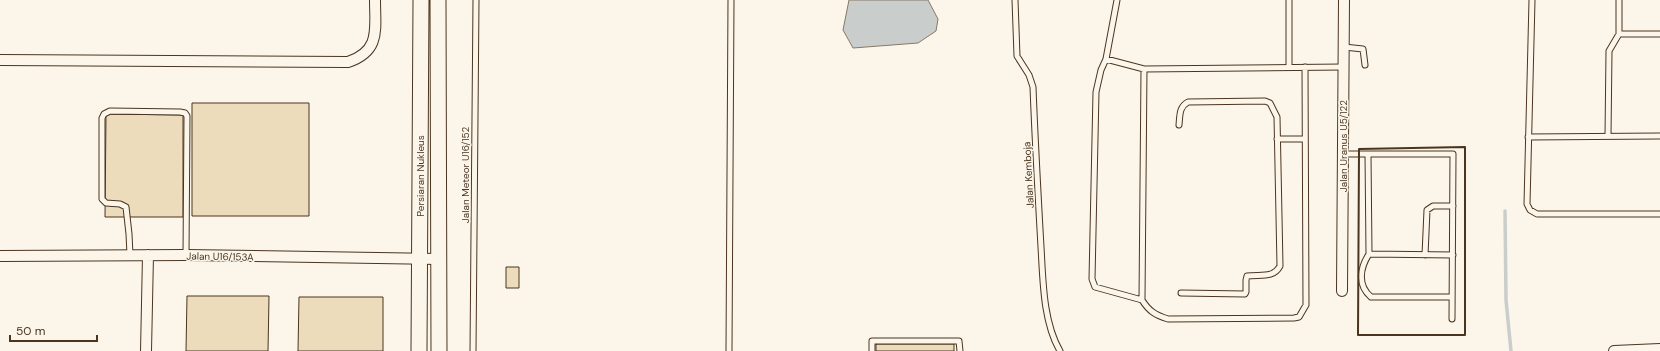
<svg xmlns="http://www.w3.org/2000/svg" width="1660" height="351" font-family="'DM Sans',sans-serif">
<rect width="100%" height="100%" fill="#fbf6e9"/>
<path fill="#c9cecd" stroke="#887966" d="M849 0H928L938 19 936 31 918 43 853 48 843 30Z"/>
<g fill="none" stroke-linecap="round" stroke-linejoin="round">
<path stroke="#c9cecd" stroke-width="3.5" d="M1505 211 1506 300 1511 351"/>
</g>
<path fill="#ecdcbc" stroke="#4a3520" d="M192 103H309V216H192Z
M106 114 183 115V217H105Z
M506 267H519V288H506Z
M187 296H269L268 351H186Z
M299 297H383V351H298Z
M876 344H954V351H876Z"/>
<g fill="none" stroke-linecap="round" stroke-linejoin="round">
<g stroke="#4a3520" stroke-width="7">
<path id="lane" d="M1015 0 1017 56 1029 75 1033 87C1035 140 1038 194 1041 247 1043 280 1043 322 1060 351
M1289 0V67
M1532 0 1527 204 1530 210 1537 214H1660
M1619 34H1660
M1344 47 1363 49 1365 65
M1106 59 1117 0
M1144 69 1142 300C1149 311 1155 315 1168 319L1294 318 1299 317 1306 305 1305 67
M1179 125C1180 115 1179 107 1188 102L1265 101 1270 103 1277 117 1280 266C1273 279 1260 274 1247 276L1246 280V292L1245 294 1181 293
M1608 136 1609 51 1619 34V0
M1528 137 1660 136
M1277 139H1305
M1343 154H1453L1452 319
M1368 154 1369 254 1453 255
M1369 254C1360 268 1357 285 1371 297H1452
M130 255 129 234 126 207 120 204 106 203 102 199V118L104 114 110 111 180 112 185 113 187 116 186 255
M1425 255 1427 210 1433 206H1453
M1142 300 1095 287 1092 279 1096 92 1101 70 1106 59 1144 69 1343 67
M473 351 476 0
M729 351 731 0
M872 351V341H959L960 351"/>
</g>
<g stroke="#4a3520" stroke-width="12">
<path id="street" d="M0 60 348 62C381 51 375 29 375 0
M0 256 186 255 439 259
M1342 291 1344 0
M146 351 148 255
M1614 351 1660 349"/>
</g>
<g stroke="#4a3520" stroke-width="17">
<path id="secondary" d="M438 0 439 351
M419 351 421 0"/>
</g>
<use href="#lane" stroke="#fbf6e9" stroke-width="5"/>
<use href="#street" stroke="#fbf6e9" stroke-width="10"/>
<use href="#secondary" stroke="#fbf6e9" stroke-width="15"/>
<path stroke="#4a3520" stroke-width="2" d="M1465 147V335H1358L1359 149Z"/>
</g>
<g text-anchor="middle" stroke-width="3" stroke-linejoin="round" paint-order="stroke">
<g font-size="10" fill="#4a3520" stroke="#fbf6e9">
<text transform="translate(1343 146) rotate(-90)" y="4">Jalan Uranus U5/122</text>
<text transform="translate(465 175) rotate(-90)" y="4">Jalan Meteor U16/152</text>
<text transform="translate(1028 175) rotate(-93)" y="4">Jalan Kemboja</text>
<text transform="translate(420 176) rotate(-90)" y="4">Persiaran Nukleus</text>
<text transform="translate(220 256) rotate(1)" y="4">Jalan U16/153A</text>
</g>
</g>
<path d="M10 335v6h87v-6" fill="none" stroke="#4a3520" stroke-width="2"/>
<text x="16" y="335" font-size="12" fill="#4a3520" stroke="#fbf6e9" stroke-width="3" paint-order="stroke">50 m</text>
</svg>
